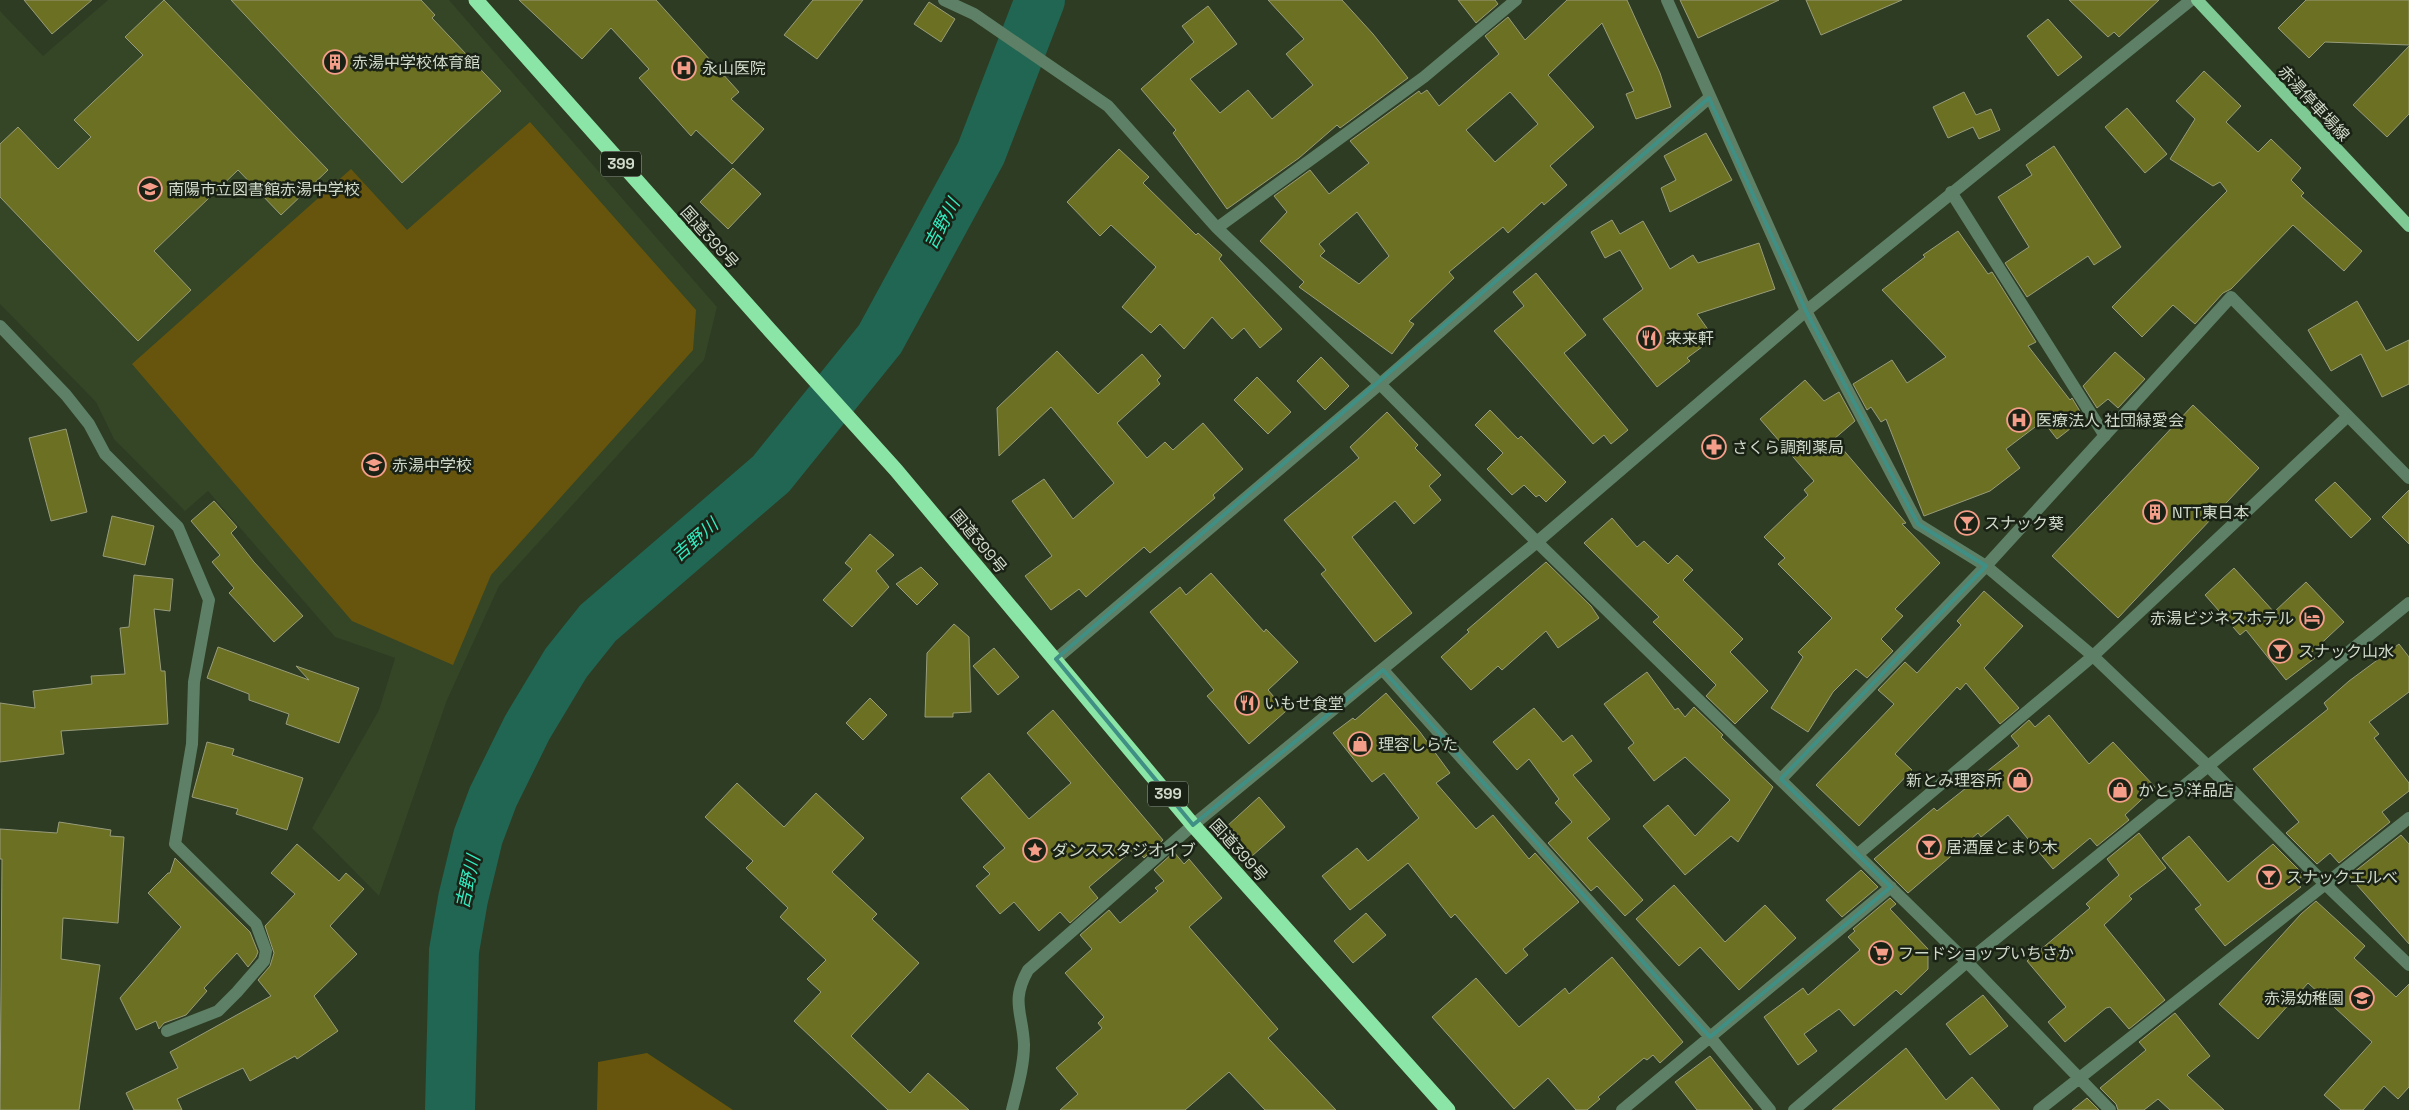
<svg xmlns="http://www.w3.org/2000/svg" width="2409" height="1110" font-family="'Space Grotesk','Noto Sans JP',sans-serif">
<rect width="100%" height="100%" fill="#2d3c22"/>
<path fill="#344626" d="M108 0H449L717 307 704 360 499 586 447 700 379 896 312 828 379 710 395 658 335 637 208 491 185 511 114 439 96 402 0 304V11L43 56Z"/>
<path fill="#67550e" d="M530 122 696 310 693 350 491 575 453 665 352 621 132 364 351 169 407 230Z
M647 1053 733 1110H597L598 1062Z"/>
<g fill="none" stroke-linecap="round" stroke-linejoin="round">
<path stroke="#216553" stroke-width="50" d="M450 1110 454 951 463 899 478 837 493 797 527 728 566 663 598 623 771 474 880 339 981 153 1040 0"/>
</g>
<path fill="#6b7022" stroke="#999c7b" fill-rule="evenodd" d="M24 0H92L52 34Z
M164 0 328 170 281 215 238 170 154 251 191 290 138 341 0 197V144L18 127 58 169 91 137 74 120 143 55 125 37Z
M231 0H421L435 15 432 18 501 91 402 183Z
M519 0H656L739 92 731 99 764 129 732 164 696 130 691 136 639 78 649 69 611 28 582 59Z
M813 0H863L817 59 784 35Z
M1268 0H1342L1373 34 1408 78 1340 128 1337 125 1299 158 1227 209 1173 133 1176 130 1141 89 1194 42 1182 26 1208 6 1237 44 1190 79 1220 113 1248 90 1272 119 1313 85 1286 54 1304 39Z
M1458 0H1495L1498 4 1476 23Z
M1567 0H1627L1660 73 1671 107 1636 119 1626 94 1634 91 1602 23 1548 75 1594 127 1550 166 1567 185 1544 205 1542 202 1508 233 1503 227 1449 272 1454 278 1409 321 1414 324 1392 354 1299 287 1304 282 1260 241 1287 212 1274 196 1310 170 1329 194 1369 163 1350 141 1419 91 1421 94 1427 90 1439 106 1499 54 1485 36 1508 17 1525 40ZM1510 92 1538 124 1495 162 1466 130ZM1357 212 1389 256 1359 284 1320 256 1325 251 1319 244Z
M1680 0H1779L1698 38Z
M1806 0H1902L1821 35Z
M2069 0H2159L2119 37 2114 32 2108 37Z
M2306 0H2409V45L2325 42 2309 58 2278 28Z
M929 2 955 19 941 42 914 24Z
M2048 19 2082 57 2058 76 2027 36Z
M2409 46V114L2387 137 2353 105Z
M2204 71 2241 106 2226 122 2258 152 2271 139 2301 168 2291 180 2304 193 2301 196 2362 251 2344 271 2293 225 2231 289 2223 293 2195 324 2173 305 2142 337 2112 307 2227 191 2220 182 2213 186 2170 159 2195 119 2176 101Z
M1964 92 1976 115 1991 109 2000 130 1979 139 1973 127 1948 138 1933 107Z
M2127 108 2167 154 2145 173 2105 127Z
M1706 133 1732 180 1670 212 1661 188 1676 180 1664 156Z
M2054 146 2121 247 2094 265 2088 256 2027 297 2005 263 2029 247 1998 197 2032 175 2026 165Z
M1119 149 1149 177 1143 183 1196 235 1198 233 1222 255 1219 259 1282 329 1260 348 1244 328 1232 339 1212 317 1184 349 1160 324 1151 333 1122 307 1156 267 1111 225 1100 236 1067 202Z
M733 168 761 194 728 229 700 202Z
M1612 220 1620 234 1643 221 1670 269 1693 255 1698 263 1759 243 1775 289 1697 314 1714 338 1687 358 1690 361 1657 387 1603 319 1643 289 1620 250 1605 258 1591 232Z
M1958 231 1988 274 1992 272 2036 342 2028 346 2070 400 2072 398 2084 418 2057 439 2043 421 2006 449 2020 468 1990 491 1924 516 1886 419 1881 422 1871 407 1867 410 1853 384 1892 360 1907 383 1946 357 1882 290 1925 257 1923 255Z
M1536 273 1586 335 1564 353 1628 430 1611 444 1604 435 1593 444 1494 331 1524 306 1513 292Z
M2357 301 2386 351 2409 340V384L2382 397 2361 354 2331 371 2308 330Z
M1057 351 1098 394 1142 354 1161 376 1157 380 1160 384 1117 423 1147 458 1165 442 1173 450 1203 423 1243 469 1213 495 1215 498 1150 553 1144 547 1086 597 1079 589 1051 610 1025 576 1052 556 1012 501 1044 479 1073 519 1114 483 1051 407 999 456 997 408Z
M2115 352 2145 379 2118 408 2108 399 2097 408 2083 386Z
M1321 357 1349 386 1325 410 1297 381Z
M1257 377 1291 412 1268 434 1234 400Z
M1805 380 1824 401 1839 392 1855 421 1834 439 1906 523 1902 524 1940 563 1895 609 1903 616 1881 639 1893 651 1867 678 1856 669 1833 692 1808 732 1771 708 1803 657 1798 652 1832 618 1778 564 1785 558 1764 537 1808 495 1804 490 1814 481 1760 419Z
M2193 405 2259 468 2118 618 2052 556Z
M1490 410 1518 439 1521 436 1566 482 1546 502 1539 495 1536 497 1524 485 1512 495 1487 469 1503 453 1475 425Z
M1387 412 1418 445 1415 448 1441 475 1429 486 1441 500 1414 524 1395 501 1352 537 1412 613 1375 642 1321 574 1326 570 1284 520 1359 458 1350 447Z
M66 429 87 512 51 521 29 438Z
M2335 482 2371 519 2351 538 2315 500Z
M2409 490V544L2382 517Z
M214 501 237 527 231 533 254 562 303 616 274 642 229 593 234 588 212 562 220 555 191 521Z
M112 516 154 526 145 565 103 556Z
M1612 518 1637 547 1644 541 1668 564 1677 555 1693 570 1683 580 1743 639 1730 652 1768 691 1735 724 1706 696 1716 685 1653 622 1659 617 1584 543Z
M870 534 894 555 876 571 889 587 852 627 823 600 852 569 845 563Z
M1546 562 1591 606 1599 618 1558 648 1546 631 1502 670 1498 666 1471 690 1441 657 1469 632 1467 630Z
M921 567 938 584 917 605 896 584Z
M2234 568 2274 612 2306 582 2344 622 2311 653 2315 658 2286 680 2246 630 2240 635 2205 595Z
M1211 573 1264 632 1266 629 1298 662 1268 690 1286 711 1249 744 1207 696 1214 690 1150 612 1180 587 1186 595Z
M134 575 173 579 170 611 154 609 161 671H165L168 724 61 731 64 754 0 762V703L35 708 33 691 92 684 91 676 125 674 120 628 129 627Z
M1984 591 2023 626 1984 668 2019 708 2000 724 1966 683 1960 690 1957 687 1895 754 1912 770 1859 826 1816 785 1894 704 1878 690 1905 662 1917 673 1961 625 1957 621Z
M954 624 969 637 971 712 953 713V717H925L927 653Z
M2399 644 2409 657V692L2369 722 2379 734 2374 738 2409 783V791L2382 812 2390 822 2339 863 2330 853 2317 864 2286 833 2299 822 2253 769 2328 709 2324 703 2349 681Z
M218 647 309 680 296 666 359 688 339 743 286 724 289 714 249 700V694L207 678Z
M994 648 1019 677 998 695 973 666Z
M1647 672 1675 710 1678 708 1685 717 1694 707 1723 735 1721 737 1773 787 1738 842 1731 836 1685 875 1643 826 1668 805 1695 836 1730 800 1685 757 1654 781 1628 748 1634 743 1604 704Z
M1386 693 1420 732 1450 773 1436 783 1476 829 1493 815 1529 859 1535 853 1579 902 1523 949 1528 955 1506 974 1455 914 1451 918 1408 863 1350 910 1322 876 1357 848 1368 861 1419 818 1384 773 1372 782 1333 733 1353 718 1355 720Z
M870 698 887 715 863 740 846 723Z
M1534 708 1563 742 1572 735 1592 761 1573 775 1610 819 1587 838 1643 900 1625 916 1597 886 1591 891 1548 843 1572 822 1555 803 1559 799 1529 759 1517 770 1493 742Z
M1053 710 1163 840 1144 858 1135 848 1089 887 1098 898 1070 923 1060 912 1039 931 1014 902 1000 914 976 886 990 874 983 867 1005 848 961 798 989 773 1029 819 1071 783 1027 733Z
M2049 715 2089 764 2113 742 2155 787 2125 815 2129 820 2097 846 2090 838 2053 869 2008 815 1981 837 1978 833 1908 893 1874 859 1934 808 1937 811 2019 746 2011 736 2029 720 2035 727Z
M207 742 234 749 232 755 303 778 287 830 236 814 238 809 192 797Z
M737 783 784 827 816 793 864 838 832 872 877 914 872 919 919 963 851 1036 910 1093 928 1073 969 1110H888L794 1021 821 992 807 979 826 960 780 917 788 908 746 868 753 861 705 817Z
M1259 797 1285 827 1252 856 1226 827Z
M59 822 111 830 110 836 124 837 118 923 63 918 61 959 100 965 79 1110H0L2 859H0V829L57 833Z
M2139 833 2166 868 2129 896 2132 899 2104 925 2165 1000 2129 1029 2110 1007 2106 1008 2065 1042 2048 1022 2066 1007 2027 961 2090 908 2086 904 2119 875 2107 859Z
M2401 835 2409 844V944L2349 876Z
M2189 836 2228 882 2273 844 2304 875 2295 882 2301 887 2225 946 2195 909 2201 905 2162 858Z
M297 844 339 881 346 873 364 889 330 926 357 954 314 996 338 1031 297 1059 295 1056 250 1081 243 1068 177 1099 182 1110H134L126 1093 178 1068 170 1052 271 996 258 980 270 966 274 953 265 926 295 894 271 873Z
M1174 852 1184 864 1189 859 1222 898 1189 927 1278 1029 1268 1038 1336 1110H1265L1229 1072 1185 1110H1060L1078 1094 1056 1068 1102 1028 1098 1023 1104 1017 1065 973 1092 949 1080 935 1109 910 1120 923 1158 891 1155 888 1164 881 1154 870Z
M175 858 250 932 258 952 256 957 248 967 237 953 204 988 207 991 186 1015 164 1023 159 1029 156 1021 136 1030 120 998 181 927 148 893 168 873H170Z
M1861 870 1878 887 1842 917 1826 900Z
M1674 885 1725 942 1765 905 1796 938 1739 990 1700 947 1679 966 1636 919Z
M1890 898 1896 904 1890 909 1928 949V969L1901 995 1896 990 1854 1026 1839 1009 1804 1034 1817 1051 1798 1065 1764 1017 1803 988 1808 995 1860 950 1848 937 1855 931 1853 929Z
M2316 901 2365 946 2354 958 2396 997 2409 984V1087L2398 1099 2384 1086 2363 1110H2341L2324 1095 2372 1042 2308 983 2258 1039 2219 1004 2301 914Z
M1366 913 1386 935 1353 963 1334 941Z
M1612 957 1683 1042 1660 1063 1653 1055 1647 1060 1644 1058 1598 1097 1600 1099 1587 1110H1576L1548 1078 1514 1109 1432 1017 1476 978 1519 1027 1565 988 1569 994Z
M1983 995 2008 1026 1970 1055 1946 1024Z
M2175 1013 2210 1056 2187 1075 2224 1110H2170L2158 1099 2144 1110H2118L2116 1104 2100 1088 2146 1050 2139 1042Z
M1906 1048 1946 1100 1972 1077 2000 1110H1832Z
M1710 1056 1753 1110H1697L1675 1082Z
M2087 1098 2099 1110H2072Z"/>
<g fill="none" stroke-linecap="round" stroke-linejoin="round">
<path stroke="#5d8066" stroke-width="12" d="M944 0 974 14 1108 106 1217 228 1380 384 1537 542 1967 962 2110 1110
M1667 0 1806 311 1918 524 1986 566 2093 656 2208 766 2325 884 2409 965
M1951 192 2105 436
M1217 228 1424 77 1516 0
M0 326 66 395 89 424 105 454 178 527 209 600 194 682 192 744 175 844 256 924 266 951 264 961 237 992 218 1011 167 1031
M1056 659 1380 384 1709 98
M1383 670 1710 1037 1770 1110
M1781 779 1986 566 2231 297 2409 478
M1858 854 2093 656 2348 416
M1012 1110C1017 1089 1024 1067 1024 1045 1023 1013 1010 1002 1028 970L1193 825 1537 542 1806 311 2191 0
M1622 1110 1891 887
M1794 1110 1967 962 2409 603
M2039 1110 2409 818"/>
<path stroke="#7fc994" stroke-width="12" d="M2197 0 2409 226"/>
<path stroke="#8be5a6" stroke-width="15" d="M476 0 767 327 896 470 1193 825 1448 1110"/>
</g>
<path fill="none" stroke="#3f8f85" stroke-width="4" stroke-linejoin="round" d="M1709 98 1806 311 1918 524 1986 566 1781 779 1891 887 1710 1037 1383 670 1193 825 1056 659Z"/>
<defs>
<g id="building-ring" transform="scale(1.25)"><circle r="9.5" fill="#1a2115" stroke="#f49e8a" stroke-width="1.5"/><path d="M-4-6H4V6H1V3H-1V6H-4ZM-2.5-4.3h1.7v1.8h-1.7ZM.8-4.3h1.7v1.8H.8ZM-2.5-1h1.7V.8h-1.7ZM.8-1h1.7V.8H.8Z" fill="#f49e8a"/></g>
<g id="hospital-ring" transform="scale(1.25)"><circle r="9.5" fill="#1a2115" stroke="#f49e8a" stroke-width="1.5"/><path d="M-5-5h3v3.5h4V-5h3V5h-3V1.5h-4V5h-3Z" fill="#f49e8a"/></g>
<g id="school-ring" transform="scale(1.25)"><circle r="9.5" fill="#1a2115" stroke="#f49e8a" stroke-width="1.5"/><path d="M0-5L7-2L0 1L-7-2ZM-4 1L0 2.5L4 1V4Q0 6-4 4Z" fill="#f49e8a"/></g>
<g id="restaurant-ring" transform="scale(1.25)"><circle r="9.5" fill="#1a2115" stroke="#f49e8a" stroke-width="1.5"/><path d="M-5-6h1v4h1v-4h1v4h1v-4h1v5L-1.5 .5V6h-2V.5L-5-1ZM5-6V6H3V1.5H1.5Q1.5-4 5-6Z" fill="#f49e8a"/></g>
<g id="pharmacy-ring" transform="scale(1.25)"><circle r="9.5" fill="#1a2115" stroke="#f49e8a" stroke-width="1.5"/><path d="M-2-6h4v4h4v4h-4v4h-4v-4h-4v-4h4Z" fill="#f49e8a"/></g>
<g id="bar-ring" transform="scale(1.25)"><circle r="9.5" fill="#1a2115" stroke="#f49e8a" stroke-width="1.5"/><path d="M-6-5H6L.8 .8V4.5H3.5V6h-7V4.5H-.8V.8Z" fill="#f49e8a"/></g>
<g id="hotel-ring" transform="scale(1.25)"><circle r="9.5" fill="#1a2115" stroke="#f49e8a" stroke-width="1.5"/><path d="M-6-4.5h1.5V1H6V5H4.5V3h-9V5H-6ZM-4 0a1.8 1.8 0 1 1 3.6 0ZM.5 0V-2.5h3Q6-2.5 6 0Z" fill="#f49e8a"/></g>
<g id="shop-ring" transform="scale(1.25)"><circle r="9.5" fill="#1a2115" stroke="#f49e8a" stroke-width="1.5"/><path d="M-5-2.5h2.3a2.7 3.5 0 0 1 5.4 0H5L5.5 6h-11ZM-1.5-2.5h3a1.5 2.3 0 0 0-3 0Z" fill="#f49e8a"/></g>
<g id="sight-ring" transform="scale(1.25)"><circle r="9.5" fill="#1a2115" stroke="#f49e8a" stroke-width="1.5"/><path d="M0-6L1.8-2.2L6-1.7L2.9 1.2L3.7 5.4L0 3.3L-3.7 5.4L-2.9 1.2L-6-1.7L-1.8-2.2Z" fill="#f49e8a"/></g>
<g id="supermarket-ring" transform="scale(1.25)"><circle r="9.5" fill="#1a2115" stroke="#f49e8a" stroke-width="1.5"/><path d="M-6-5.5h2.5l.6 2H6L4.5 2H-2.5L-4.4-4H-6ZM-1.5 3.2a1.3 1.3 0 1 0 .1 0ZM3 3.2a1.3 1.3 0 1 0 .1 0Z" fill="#f49e8a"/></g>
</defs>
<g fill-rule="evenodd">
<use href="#building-ring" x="335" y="62"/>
<use href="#hospital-ring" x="684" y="68"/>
<use href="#school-ring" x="150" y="189"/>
<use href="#restaurant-ring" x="1649" y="338"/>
<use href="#hospital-ring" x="2019" y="420"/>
<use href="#pharmacy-ring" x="1714" y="447"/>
<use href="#school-ring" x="374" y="465"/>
<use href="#building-ring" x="2155" y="512"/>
<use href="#bar-ring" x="1967" y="523"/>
<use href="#hotel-ring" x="2312" y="618"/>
<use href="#bar-ring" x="2280" y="651"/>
<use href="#restaurant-ring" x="1247" y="703"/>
<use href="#shop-ring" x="1360" y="744"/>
<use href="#shop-ring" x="2020" y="780"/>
<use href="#shop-ring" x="2120" y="790"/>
<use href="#bar-ring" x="1929" y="847"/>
<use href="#sight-ring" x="1035" y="850"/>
<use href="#bar-ring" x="2269" y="877"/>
<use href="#supermarket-ring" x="1881" y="953"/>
<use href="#school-ring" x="2362" y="998"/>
</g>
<g text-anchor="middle" stroke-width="5" stroke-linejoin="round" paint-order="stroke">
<g fill="#1a2115" stroke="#99a294" stroke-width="1">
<rect x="601" y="151.5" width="40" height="25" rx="4"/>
<rect x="1148" y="781.5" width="40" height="25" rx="4"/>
</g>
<g font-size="15" font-weight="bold" fill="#d0daca">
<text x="621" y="169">399</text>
<text x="1168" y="799">399</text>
</g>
<g font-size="16" fill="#d0daca" stroke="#1a2115" text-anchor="start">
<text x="352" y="68">赤湯中学校体育館</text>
<text x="702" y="74">永山医院</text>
<text x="168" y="195">南陽市立図書館赤湯中学校</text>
<text x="1666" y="344">来来軒</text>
<text x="2036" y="426">医療法人 社団緑愛会</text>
<text x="1732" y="453">さくら調剤薬局</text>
<text x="392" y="471">赤湯中学校</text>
<text x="2172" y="518">NTT東日本</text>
<text x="1984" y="529">スナック葵</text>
<text x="2294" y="624" text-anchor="end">赤湯ビジネスホテル</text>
<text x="2298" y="657">スナック山水</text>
<text x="1264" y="709">いもせ食堂</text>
<text x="1378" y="750">理容しらた</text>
<text x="2002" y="786" text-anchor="end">新とみ理容所</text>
<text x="2138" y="796">かとう洋品店</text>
<text x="1946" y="853">居酒屋とまり木</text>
<text x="1052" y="856">ダンススタジオイブ</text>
<text x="2286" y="883">スナックエルべ</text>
<text x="1898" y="959">フードショップいちさか</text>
<text x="2344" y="1004" text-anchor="end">赤湯幼稚園</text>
</g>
<g font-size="16" fill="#d0daca" stroke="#1a2115">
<text transform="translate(2314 103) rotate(47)" y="6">赤湯停車場線</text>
<text transform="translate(710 237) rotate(48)" y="6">国道399号</text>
<text transform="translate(979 541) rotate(50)" y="6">国道399号</text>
<text transform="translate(1239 850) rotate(48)" y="6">国道399号</text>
</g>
<g font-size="18" font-style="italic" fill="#32ecc1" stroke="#1a2115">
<text transform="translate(942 224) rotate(-62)" y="6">吉野川</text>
<text transform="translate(695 540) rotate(-41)" y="6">吉野川</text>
<text transform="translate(468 882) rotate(-77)" y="6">吉野川</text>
</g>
</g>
</svg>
